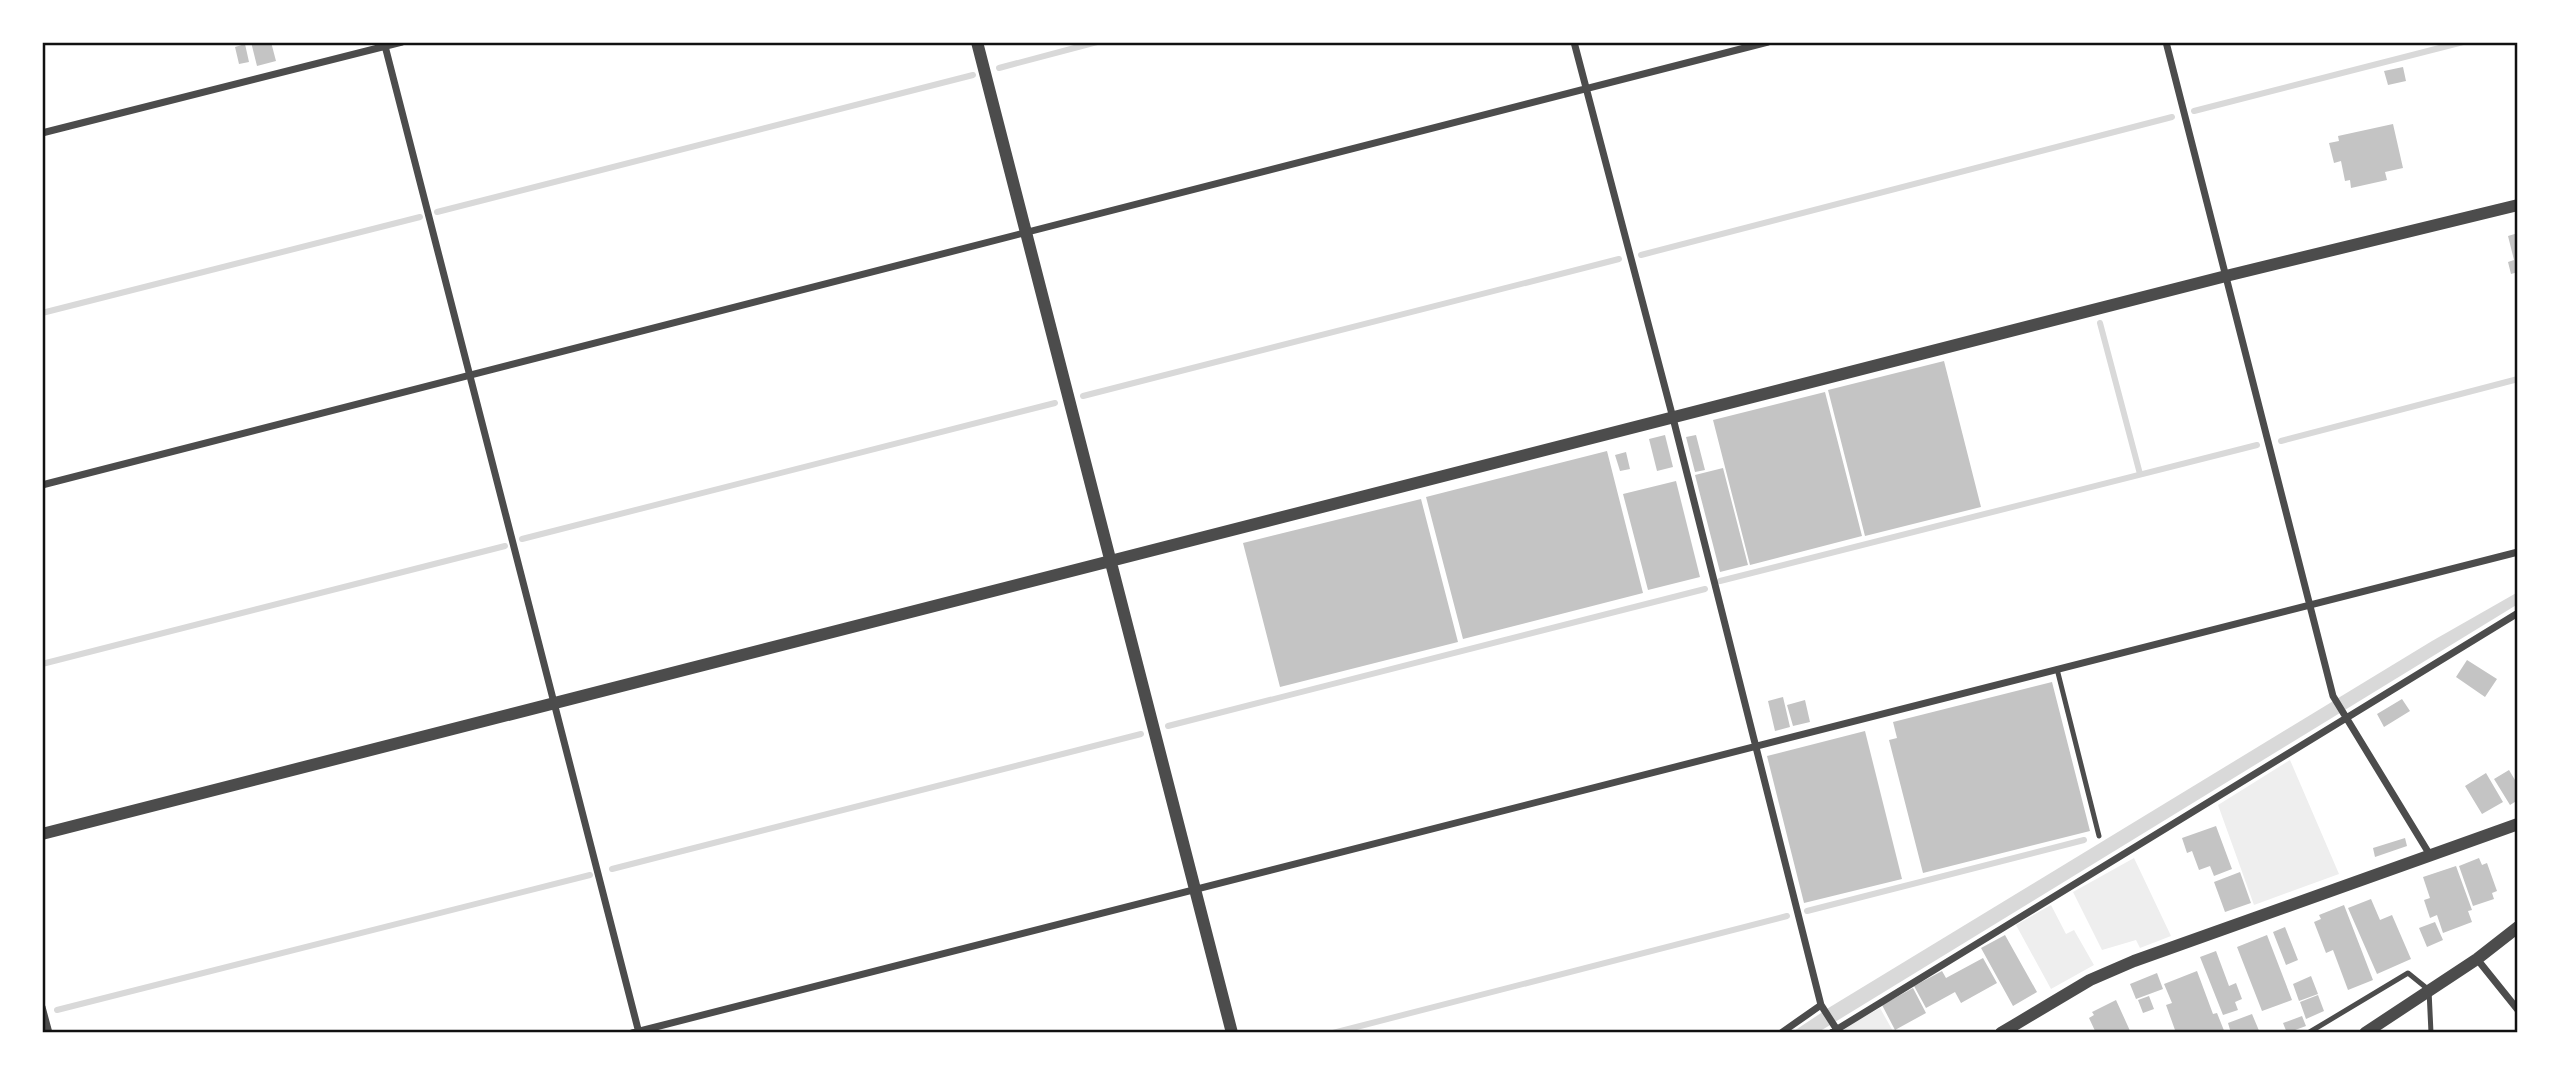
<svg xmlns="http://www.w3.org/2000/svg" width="2560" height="1075" font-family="Rubik,sans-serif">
<rect width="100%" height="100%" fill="#fff"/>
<path fill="#eee" d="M2290 760 2339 874 2254 905 2218 805Z
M2134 858 2171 936 2140 948 2136 940 2102 950 2073 892Z
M2051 905 2066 934 2074 930 2094 965 2051 989 2016 925Z
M1880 1008 1894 1033H1847L1844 1028Z"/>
<path fill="#d9d9d9" d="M2518 592V604L1817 1033H1791L1830 1007 2432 641Z"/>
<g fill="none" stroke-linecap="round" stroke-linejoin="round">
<path stroke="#d9d9d9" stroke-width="6" d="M999 68 1097 42
M2194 111 2463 42
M437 212 973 75
M1641 255 2172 117
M42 313 420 217
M2100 323 2140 474
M1083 396 1619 259
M2281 441 2518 379
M522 539 1055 403
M1720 581 2257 445
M42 664 505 546
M1168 726 1705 589
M612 869 1141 734
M1807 911 2084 840
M57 1010 590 875
M1333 1033 1787 916"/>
</g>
<path fill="#c4c4c4" d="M251 42H271L276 61 257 66Z
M245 44 249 62 239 64 235 47Z
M2403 67 2406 81 2388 85 2384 71Z
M2393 124 2403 168 2385 172 2387 180 2351 188 2350 180 2345 181 2341 161 2334 163 2329 143 2339 141 2338 136Z
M2518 233V272L2511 274 2508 262 2514 260 2508 236Z
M1944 361 1981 507 1865 536 1828 390Z
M1825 392 1862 536 1750 565 1713 420Z
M1665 435 1673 467 1657 471 1649 439Z
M1696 435 1705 470 1695 472 1686 437Z
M1607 451 1643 593 1463 639 1426 497Z
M1626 452 1630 469 1620 471 1615 455Z
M1723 468 1748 565 1720 572 1695 475Z
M1676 481 1700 577 1648 590 1623 494Z
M1421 499 1458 642 1280 687 1243 543Z
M2467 660 2497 679 2485 697 2456 677Z
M2052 682 2090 831 1923 873 1889 740 1897 738 1893 722Z
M1783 697 1790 727 1775 731 1768 701Z
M2402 699 2410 711 2384 727 2377 714Z
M1805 700 1810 722 1793 726 1787 705Z
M1865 731 1902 879 1804 903 1767 756Z
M2509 770 2518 785V800L2510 805 2494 779Z
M2486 773 2503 802 2482 814 2465 786Z
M2216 826 2232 869 2214 876 2210 866 2199 870 2192 851 2187 853 2182 838Z
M2405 838 2407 846 2375 857 2373 848Z
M2479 858 2482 865 2487 863 2497 891 2492 893 2494 899 2473 906 2459 866Z
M2456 866 2472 910 2468 911 2472 922 2443 933 2437 915 2430 918 2424 900 2430 898 2423 877Z
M2240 872 2251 903 2225 912 2214 882Z
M2371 899 2380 920 2392 915 2411 959 2377 974 2348 908Z
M2344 905 2373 980 2348 990 2333 950 2326 953 2314 922 2321 919 2319 915Z
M2435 922 2443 940 2427 947 2419 928Z
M2285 927 2298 960 2286 965 2273 932Z
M2005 935 2037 992 2013 1006 1981 948Z
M2267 935 2292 1000 2262 1011 2237 947Z
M2216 951 2229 986 2236 983 2242 999 2235 1002 2238 1010 2223 1015 2200 957Z
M1983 958 1997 983 1961 1003 1955 992 1926 1008 1914 986 1942 971 1946 978Z
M2197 971 2213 1014 2217 1013 2225 1033H2174L2175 1030 2166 1005 2172 1003 2164 984Z
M2157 973 2163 989 2136 999 2130 984Z
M2311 976 2318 994 2299 1001 2293 984Z
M1913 988 1926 1013 1895 1030 1882 1005Z
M2318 995 2324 1011 2306 1019 2300 1002Z
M2149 996 2154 1009 2143 1013 2138 1000Z
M2116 1000 2131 1033H2096L2089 1018 2094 1015 2092 1012Z
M2252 1014 2260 1033H2231L2228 1023Z
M2302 1016 2306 1026 2287 1033 2283 1023Z"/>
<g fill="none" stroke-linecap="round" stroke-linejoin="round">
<path stroke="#4c4c4c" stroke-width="5" d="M2057 669 2099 836
M2308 1033 2408 973 2429 990 2431 1033"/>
<path stroke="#4c4c4c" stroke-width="7" d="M384 42 639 1033
M1574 42 1673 418 1821 1005 1839 1033
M2166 42 2333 696 2430 855
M42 133 402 42
M42 485 1768 42
M2477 959 2518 1010
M42 1007 49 1033
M632 1033 2518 552
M1781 1033 1821 1005
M1831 1033 2518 613"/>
<path stroke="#4c4c4c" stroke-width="12" d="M977 42 1232 1033
M42 834 2226 276 2518 205
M2001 1033 2090 980 2134 961 2518 824
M2365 1033 2477 959 2518 927"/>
</g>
<rect width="2560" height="1075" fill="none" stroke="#ffffff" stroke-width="88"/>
<rect x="44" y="44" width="2472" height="987" fill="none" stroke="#111" stroke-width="2.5"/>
</svg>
